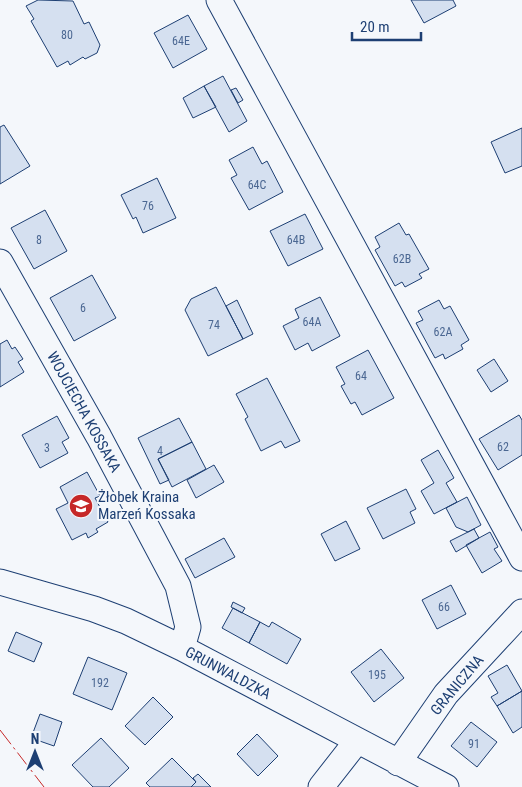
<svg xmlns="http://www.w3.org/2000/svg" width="522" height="787" font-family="'Roboto Condensed',sans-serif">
<rect width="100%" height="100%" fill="#f4f7fb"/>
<path fill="#d5e0f0" stroke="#1d3f73" d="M38 0 73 1 84 24 89 22 100 45 97 53 85 59 83 57 70 65 68 61 57 67 31 21 34 19 26 6Z
M411 0H453L456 6 424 23Z
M188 15 207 49 173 68 154 33Z
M223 76 247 121 229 132 204 86Z
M204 86 216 107 193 118 183 98Z
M236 88 243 100 238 103 231 90Z
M4 125 30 166 0 184V127Z
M522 128V166L505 173 491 142Z
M253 147 262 164 267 161 283 192 249 210 231 178 237 175 229 160Z
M157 178 176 218 143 233 136 217 133 219 121 195Z
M45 210 67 251 34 269 11 228Z
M305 214 323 249 288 266 270 231Z
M399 223 406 235 409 234 429 269 419 274 422 278 405 287 402 282 395 286 375 250 380 247 375 237Z
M92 275 116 318 74 341 50 298Z
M216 287 243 339 208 356 185 310 191 299Z
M320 297 340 336 312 351 308 343 295 350 283 326 299 318 295 309Z
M237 300 253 334 243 339 226 306Z
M439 300 444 309 450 306 469 340 461 345 463 349 445 359 443 354 435 358 416 323 423 320 418 311Z
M7 340 12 349 15 347 23 359 18 362 24 372 0 387V344Z
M368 350 394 398 362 415 355 402 351 404 341 386 345 384 336 367Z
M494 359 508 381 491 392 477 370Z
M267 378 300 441 285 448 281 441 261 451 245 419 248 417 236 394Z
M519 415 522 420V455L498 470 479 439Z
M57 416 69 438 62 442 68 453 40 468 22 435Z
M179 418 192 442 158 459 169 480 160 484 138 438Z
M192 442 206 469 172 487 158 459Z
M438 450 454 478 446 483 457 502 434 514 421 491 434 483 421 460Z
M214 465 224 482 196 498 187 480Z
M87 472 100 496 95 498 108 522 96 529 98 532 88 538 86 533 72 540 56 509 68 503 60 487Z
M406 489 416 509 410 512 415 523 383 539 367 508Z
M467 497 481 525 468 532 456 527 446 508Z
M346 521 360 549 335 561 321 534Z
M474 529 479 538 456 552 450 541Z
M490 532 498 547 494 549 502 561 482 573 466 545Z
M224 538 235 557 195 578 185 559Z
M451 585 466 614 437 629 422 600Z
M233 602 245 608 242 613 231 607Z
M233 608 260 622 249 643 222 628Z
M260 622 269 627 272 622 301 639 287 664 249 643Z
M16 632 42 643 34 662 8 651Z
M381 649 404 678 374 702 351 672Z
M88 657 127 673 112 710 73 694Z
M507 665 522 691 497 706 491 697 498 693 488 676Z
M522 691V727L513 733 497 706Z
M153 697 173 717 145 745 125 726Z
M40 714 62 722 54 746 31 738Z
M471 722 497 742 477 767 451 746Z
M257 734 278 756 258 776 237 754Z
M101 738 129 768 109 787H93L72 765Z
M172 758 196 782 191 787H150L146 783Z
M198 774 211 787H191L196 782 193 778Z"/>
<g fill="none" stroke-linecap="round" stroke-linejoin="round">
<g stroke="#1d3f73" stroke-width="27">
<path id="minor" d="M219 0 522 558
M0 262 99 437 178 586 188 627 182 648
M0 582 94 609 126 621 182 648 446 787
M398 763 446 694 522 612
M321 787 357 741"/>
</g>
<use href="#minor" stroke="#f4f7fb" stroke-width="25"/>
<path stroke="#c62828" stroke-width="1" stroke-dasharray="18 4 2.5 4" stroke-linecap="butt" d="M0 730 44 787"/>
</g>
<defs>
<g id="school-disc" transform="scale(1.25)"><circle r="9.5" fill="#c62828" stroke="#f4f7fb"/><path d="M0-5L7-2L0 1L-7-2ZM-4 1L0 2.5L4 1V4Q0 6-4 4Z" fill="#fff"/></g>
</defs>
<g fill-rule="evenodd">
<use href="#school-disc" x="81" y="506"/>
</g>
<g text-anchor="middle" stroke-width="4" stroke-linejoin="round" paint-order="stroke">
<g font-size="12" fill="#4b6792">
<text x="67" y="39">80</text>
<text x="181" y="45">64E</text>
<text x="257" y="189">64C</text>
<text x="148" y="210">76</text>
<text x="39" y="244">8</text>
<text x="296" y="244">64B</text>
<text x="402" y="263">62B</text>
<text x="83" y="312">6</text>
<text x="312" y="326">64A</text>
<text x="214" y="329">74</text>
<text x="443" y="336">62A</text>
<text x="361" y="380">64</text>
<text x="503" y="451">62</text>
<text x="47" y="452">3</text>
<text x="160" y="455">4</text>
<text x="444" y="611">66</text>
<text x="377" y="679">195</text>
<text x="100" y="687">192</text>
<text x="474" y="748">91</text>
</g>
<g font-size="15" fill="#1d3f73" stroke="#f4f7fb">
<text transform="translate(84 412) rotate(61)" y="5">WOJCIECHA KOSSAKA</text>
<text transform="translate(228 673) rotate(28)" y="5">GRUNWALDZKA</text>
<text transform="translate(457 685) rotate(-50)" y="5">GRANICZNA</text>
</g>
<g font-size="15" fill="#1d3f73" stroke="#f4f7fb" text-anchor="start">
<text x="98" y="502">Żłobek Kraina<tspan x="98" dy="17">Marzeń Kossaka</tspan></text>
</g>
</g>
<g transform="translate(35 752)" stroke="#f4f7fb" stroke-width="4" paint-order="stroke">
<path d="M0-4L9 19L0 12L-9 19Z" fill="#1d3f73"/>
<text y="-8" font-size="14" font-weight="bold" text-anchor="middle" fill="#1d3f73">N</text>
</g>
<path d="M352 32v8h69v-8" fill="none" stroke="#1d3f73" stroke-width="2.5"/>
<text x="360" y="32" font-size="15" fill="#1d3f73" stroke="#f4f7fb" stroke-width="4" paint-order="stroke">20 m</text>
</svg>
